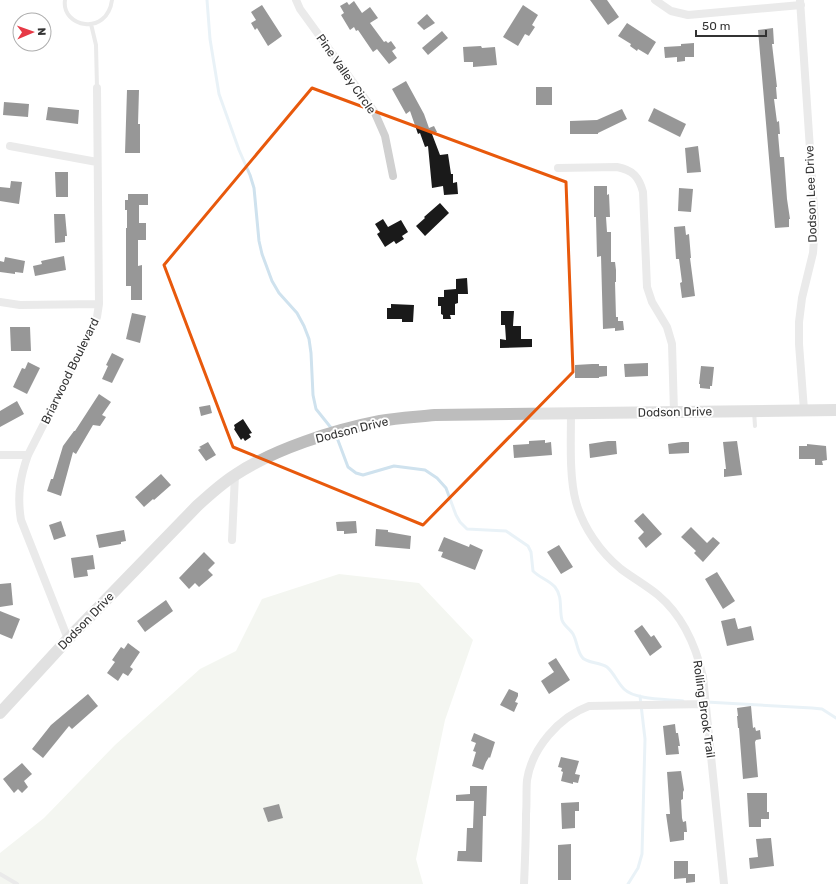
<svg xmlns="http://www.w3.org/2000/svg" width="836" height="884" font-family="Rubik,sans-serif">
<rect width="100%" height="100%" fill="#fff"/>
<path fill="#e6ecdf" d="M339 574 419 583 473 640 445 720 416 859 423 884H0V853L44 818 115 745 200 669 236 651 262 599Z"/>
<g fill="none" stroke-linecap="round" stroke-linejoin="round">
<path stroke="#cfe2ee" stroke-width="3" d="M207 0 210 39 219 94 239 150 250 175 254 188 259 241 262 254 272 281 279 293 297 313 304 326 309 339 311 353 313 395 316 409 332 429
M336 435 348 467 356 473 363 475 394 466 425 470 437 478 446 488 456 515 460 522 467 529 506 531 528 546 531 552 533 571C540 578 549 580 555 587 563 597 559 609 562 620 564 626 570 629 573 634 577 641 577 651 582 657 585 663 600 662 607 667 614 673 617 682 624 689 635 700 667 699 683 701
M706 702 812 708 822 709 836 718
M628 884 638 868 642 854 645 739 640 696"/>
</g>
<path fill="#1a1a1a" d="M590 0H607L619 17 608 25Z
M354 1 362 13 370 7 378 18 370 23 384 42 386 41 388 43 391 41 396 48 392 51 397 58 389 64 377 49 373 52 358 30 356 31 354 27 350 30 341 15 344 13 340 6 347 2 349 5Z
M262 5 282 36 268 46 257 28 255 30 251 23 256 20 251 12Z
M523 5 538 15 532 25 535 27 529 36 525 34 518 46 503 37Z
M427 14 435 23 424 30 417 23Z
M627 23 656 42 648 55 638 49 637 51 630 46 631 44 618 36Z
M773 28 774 44H772L777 87H776L777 99H774L777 122 779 121 780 134H778L780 157H784L787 199 790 219H789V227L775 228 758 30Z
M442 31 448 38 428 55 422 48Z
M694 43V57H685V61L677 62V57L665 58 664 47 681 46V44Z
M481 46 482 48 495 47 497 65 473 67V62H464L463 47Z
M406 81 424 114 429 128 434 126 437 132 432 134 440 155 448 154 451 174H453V183L457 182 458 194 444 195 443 186 432 188 428 146 425 147 420 133 418 134 410 111 406 114 392 89Z
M536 87H552V105H536Z
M127 90H139L138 124H140V153H125Z
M4 102 29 104 28 117 3 115Z
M48 107 79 110 78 124 46 120Z
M654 108 686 124 680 137 648 121Z
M622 109 627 119 598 133V134H570V121L597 120Z
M698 146 701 172 687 173 685 148Z
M55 172H68V197H56Z
M11 181 22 182 19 204 0 201V187L10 188Z
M594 186H607V195L609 194 610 217H606L607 232H611V262H615L616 270V282H615L616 317H618V321H623L624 330 615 331V328L603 329 601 256 597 257 596 217H594Z
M679 188 693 189 691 212 678 211Z
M128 194H148V205H139V223H146V240H138V266L142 265V300H131V286H126V228H127V210H125V200H128Z
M440 203 449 213 425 236 416 226 425 218 424 217Z
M54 214H65L67 236H65V242L55 243Z
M383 219 388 227 401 220 408 232 402 236 404 239 396 244 394 241 385 247 377 234 380 232 375 224Z
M685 226 686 235 689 234 691 258H690L695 296 682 298 680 283 682 282 679 259H676L674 227Z
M64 256 66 270 35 276 33 266 42 264 41 261Z
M5 257 25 261 23 273 15 272V274L0 272V261L4 262Z
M467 278 468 294H458V303L455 304V315H450L451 319H443V315L441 314V306H438V297H444V290L456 289V279Z
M391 304 414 305 413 322H402V319H387V308H391Z
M501 311H514L513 326H521V339H532V347L500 348V339L506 340 505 325H501Z
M132 313 146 316 140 343 126 339Z
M10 327H30L31 351H11Z
M112 353 124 359 112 383 102 379 108 366 106 365Z
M28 362 40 368 27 394 13 387 22 368 25 369Z
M648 363V376L625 377 624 364Z
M592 364H599V366H607V376L599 377V378H575V365Z
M701 366 714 367 712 386H710V389L700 388V384H699Z
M99 394 111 402 102 415 106 417 100 426 93 425 76 454 73 452 61 496 47 491 51 479H53L63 446 74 431H75Z
M17 401 24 414 0 427V411Z
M210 405 212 413 201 416 199 407Z
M243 419 252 433 249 434 251 437 245 441 243 438 241 440 234 429 235 428 234 425Z
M545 440V443L551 442 552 455 514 458 513 445 529 444V441Z
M608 441H616L617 454 590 458 589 444Z
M737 441 742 475 724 477V469H726L723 442Z
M208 442 216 455 206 461 198 450 201 448 199 447Z
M682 442H689V453L669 454 668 444Z
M807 444 826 446 827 460 822 461 823 465H815V459H799V446H807Z
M161 474 171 485 154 500 153 499 144 507 135 497Z
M643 513 662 534 646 548 638 538 644 532 634 521Z
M61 521 66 536 54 540 49 525Z
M356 521 357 533 344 534V531H337L336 522Z
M691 527 707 543 713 537 720 543 703 562 694 553 696 551 681 537Z
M376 529 388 530V532L411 536 410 549 375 546Z
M124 530 126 541 121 542V544L99 548 96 535Z
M444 537 469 547 470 544 483 550 475 570 441 557 443 552 438 551Z
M559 545 573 567 561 574 547 552Z
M204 552 215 563 208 570 213 575 199 587 195 583 189 589 179 578Z
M93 555 95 569 87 570 88 576 74 578 71 558Z
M717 572 735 601 723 609 705 579Z
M11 583 13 605 0 607V584Z
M166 600 173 611 145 632 137 621Z
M0 611 20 619 12 639 0 634Z
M735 618 738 629 751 626 754 640 727 646 721 621Z
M642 625 651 637 654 635 662 647 650 656 634 631Z
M128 643 140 652 130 667 133 669 128 676 123 673 118 681 107 673 115 662 112 660 121 647 124 649Z
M556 658 570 680 549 694 541 681 554 672 548 663Z
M509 689 518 693V696L515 702 518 703 514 712 500 705Z
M88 694 98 706 72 729 69 726 43 758 32 749 51 725Z
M751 706 753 728 755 727 756 731 760 730 761 739 756 740 755 742 758 777 743 779 739 728H738L737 716H738L737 708Z
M675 724 676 733H678L680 746H678L679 754 666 755 663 726Z
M474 733 495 742 490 758 489 757 486 762 483 770 472 766 476 752 473 751 476 743 471 741Z
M561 757 579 761 575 774 580 775 578 783 573 782V784L561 781 563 772 561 771 562 768 558 767Z
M22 763 32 774 24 781 28 787 22 793 18 789 14 793 3 779Z
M681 771 684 790 683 792V799L681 800 682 818 683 822 686 821 687 832H684V840L670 842 666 814H670L667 772Z
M470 786H487L486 816H483L482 862 457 861 458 851H466L467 828H473L474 801H456V795L470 794Z
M747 793H767V812H769V819H761V827H749Z
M579 802V811H575V828L562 829 561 803Z
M279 804 283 818 268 822 263 808Z
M771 838 774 866 750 869 749 858 758 857 756 839Z
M571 844V880H558V845Z
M674 861H688V874H695V882L686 883V878L674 879Z"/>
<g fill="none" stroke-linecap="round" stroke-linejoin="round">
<path stroke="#d0d0d0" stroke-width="4" d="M65 0C61 27 107 37 112 0
M91 24 96 45 97 88
M754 411 755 426
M0 874 17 884"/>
<path stroke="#d0d0d0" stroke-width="8" d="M296 0 300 9 374 111 385 136 393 176
M655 0 671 11 688 15 801 5
M800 0 815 224 813 253 802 298 799 322V344L804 410
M10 146 97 162
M558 168 617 167C633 170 639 177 643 192L647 287 652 302 667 327 672 344 674 412
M0 302 20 305 99 304
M571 413C571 439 569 477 576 502 583 527 600 552 621 569 633 578 647 586 658 595 683 616 696 646 703 677L724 884
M0 455H28
M232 540 235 475
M68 639 21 520C17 496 20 477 28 455L92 329 97 317 99 304 97 88
M524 884C525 861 526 837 526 814 527 803 526 791 527 780 532 748 559 717 589 706L706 704"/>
<path stroke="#bdbdbd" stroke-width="12" d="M0 713 68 639 197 506C209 495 221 484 235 475 274 449 334 430 380 421 398 418 417 417 435 415L836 410"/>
</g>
<path d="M0 0H836V884H0ZM312 88 566 182 573 372 423 525 233 447 164 265Z" fill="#fff" fill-opacity=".55" fill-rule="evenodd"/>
<path fill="none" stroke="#e8590c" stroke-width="3" stroke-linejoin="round" d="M312 88 566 182 573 372 423 525 233 447 164 265Z"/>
<g text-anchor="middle" stroke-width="4" stroke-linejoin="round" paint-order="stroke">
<g font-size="12" fill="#333" stroke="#fff">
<text transform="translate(346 74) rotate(55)" y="4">Pine Valley Circle</text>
<text transform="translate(811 194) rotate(-92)" y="4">Dodson Lee Drive</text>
<text transform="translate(70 371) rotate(-64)" y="4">Briarwood Boulevard</text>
<text transform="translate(675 412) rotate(-1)" y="4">Dodson Drive</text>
<text transform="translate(352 430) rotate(-14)" y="4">Dodson Drive</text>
<text transform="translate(86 621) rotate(-46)" y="4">Dodson Drive</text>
<text transform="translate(704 709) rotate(82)" y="4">Rolling Brook Trail</text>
</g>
</g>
<g transform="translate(32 32) rotate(88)"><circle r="19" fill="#ffffff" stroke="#adadad"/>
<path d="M0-3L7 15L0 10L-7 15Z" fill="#e63946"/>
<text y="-6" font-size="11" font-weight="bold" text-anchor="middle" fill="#333333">N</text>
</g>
<path d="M696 30v6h70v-6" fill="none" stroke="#333333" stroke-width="2"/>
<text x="702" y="30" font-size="12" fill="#333333" stroke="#ffffff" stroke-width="3" paint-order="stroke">50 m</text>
</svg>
